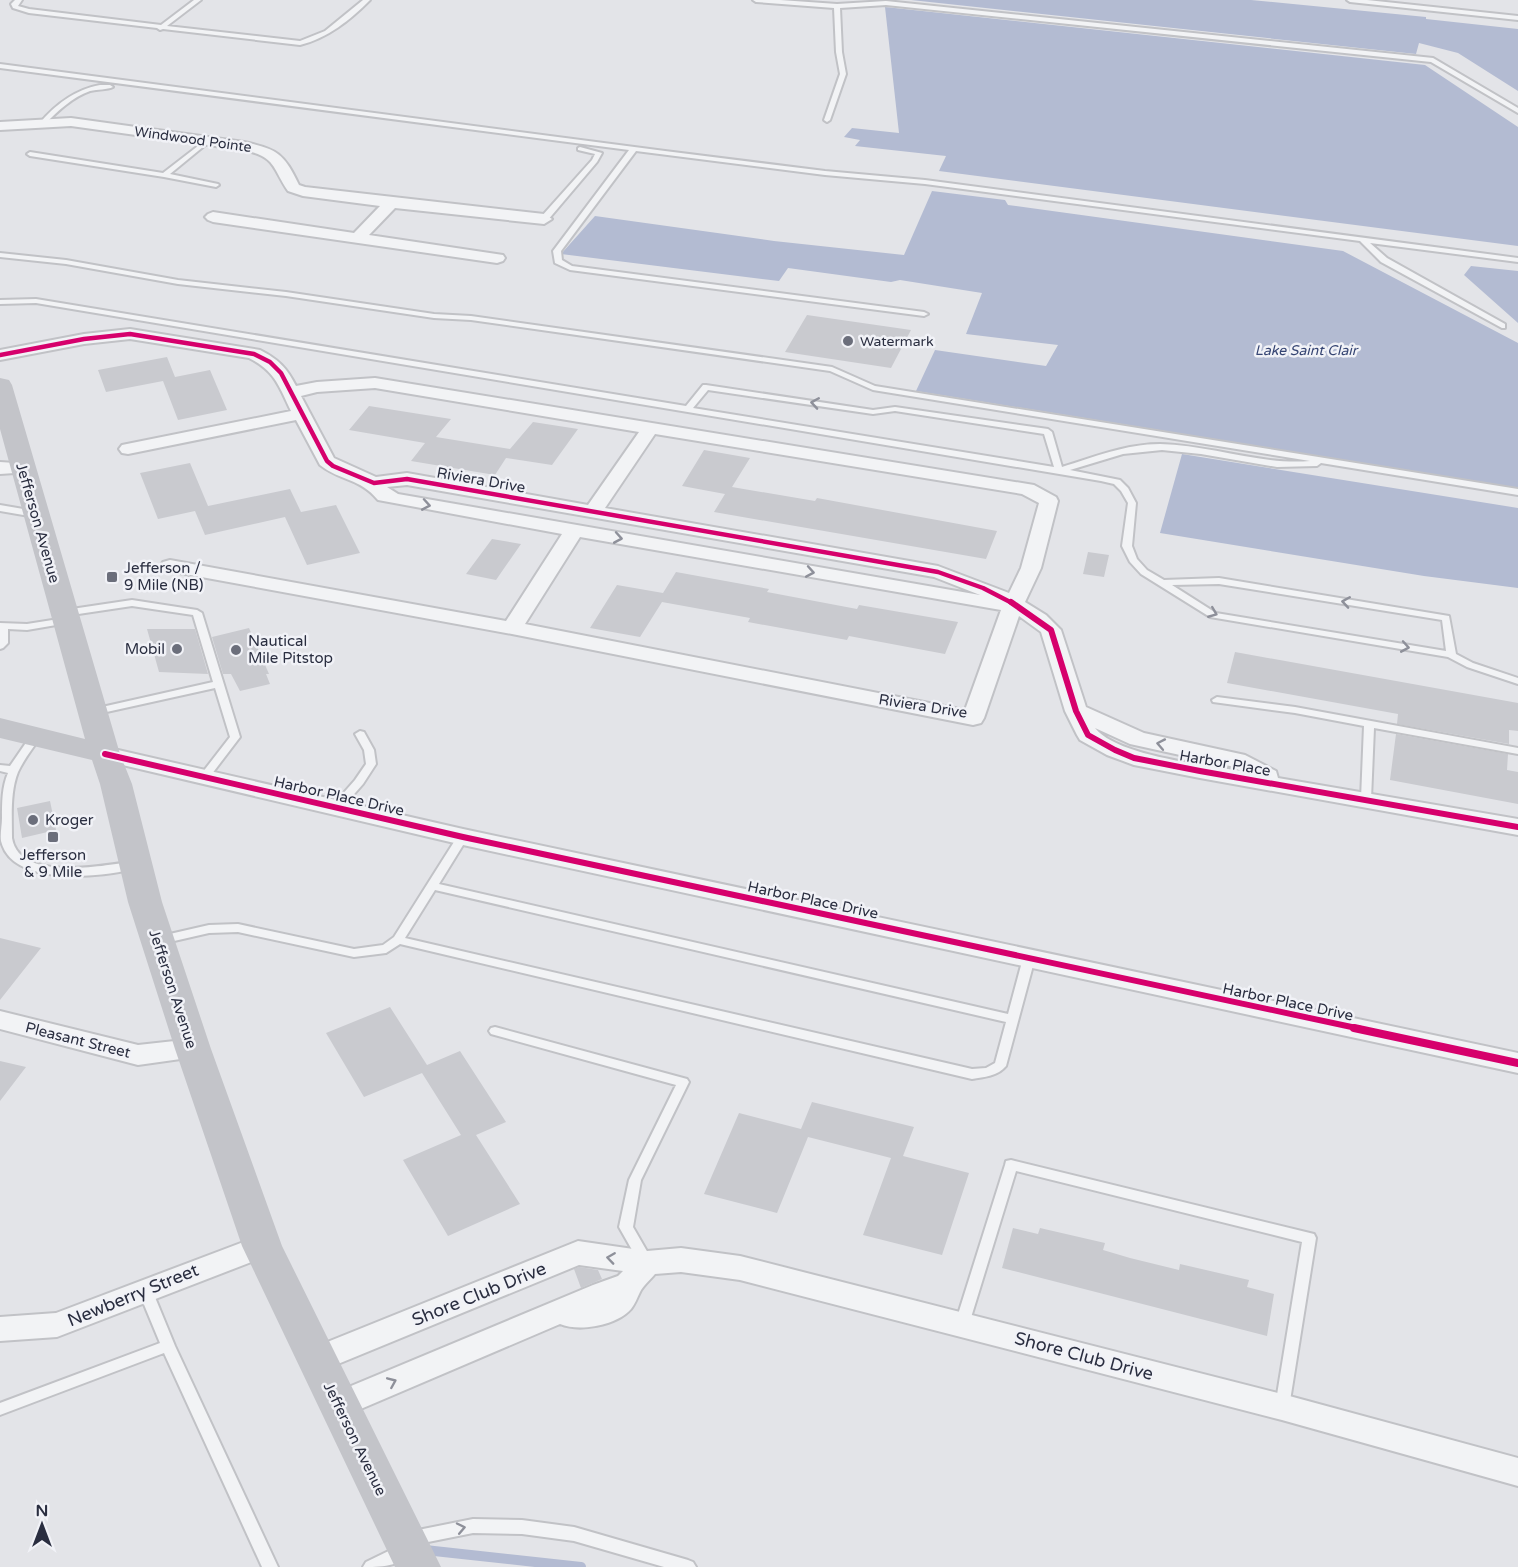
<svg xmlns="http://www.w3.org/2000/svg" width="1518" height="1567" font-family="'Varela Round',sans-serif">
<rect width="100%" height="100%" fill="#e3e4e8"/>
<path fill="#b3bbd2" d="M911 0H1251L1426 17V19L1518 29V91L1458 53 1419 43 1416 54Z
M885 7 1425 65 1518 127V246L939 171 946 156 855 146 860 140 844 137 852 128 899 133Z
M932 191 1005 200 1008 205 1343 251 1518 343V488L916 391 935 350 1046 366 1058 345 966 334 982 293 900 280 891 282 788 268 779 281 561 254 595 216 774 241 904 255Z
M1471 266 1518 271V323L1464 275Z
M1182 454 1518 508V588L1424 576 1160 533Z"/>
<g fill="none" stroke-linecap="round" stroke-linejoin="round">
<path stroke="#b3bbd2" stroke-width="10" d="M425 1550 581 1567"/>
</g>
<path fill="#c9cacf" d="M807 315 911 330 891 368 785 352Z
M167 357 175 377 210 370 227 410 178 420 163 381 106 392 98 370Z
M369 406 451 419 436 437 510 449 533 422 578 429 552 465 506 458 495 475 411 461 425 443 349 430Z
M704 450 750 458 732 487 815 501 817 498 997 531 986 559 714 512 725 494 682 486Z
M190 463 208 506 290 489 301 512 336 505 360 553 307 565 285 517 205 535 195 511 158 519 140 473Z
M492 539 521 544 496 580 466 574Z
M1088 552 1109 555 1104 577 1083 574Z
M676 572 769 589 767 592 857 609 859 605 958 622 945 654 849 636 847 640 748 622 750 618 662 602 640 637 590 628 617 585 663 593Z
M249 628 269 674H266L270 684 240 691 231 674H223L212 637Z
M147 629H195L208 674 159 672Z
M1235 652 1518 703V731L1509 730V744L1397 724 1398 714 1227 683Z
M1396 734 1508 754 1507 770 1518 772V804L1390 780Z
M50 801 56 830 22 838 17 808Z
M0 938 41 948 0 1000Z
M390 1007 427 1065 460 1051 506 1122 476 1135 520 1204 448 1236 403 1160 461 1135 422 1073 364 1097 326 1033Z
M0 1061 26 1067 0 1101Z
M812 1102 914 1127 903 1156 969 1173 942 1255 863 1235 891 1158 808 1137 777 1213 704 1194 739 1113 801 1129Z
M1013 1228 1038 1234 1040 1228 1105 1243 1103 1250 1130 1258 1179 1270 1180 1264 1249 1280 1247 1287 1274 1294 1267 1336 1002 1268Z
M579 1267 598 1270 602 1279 581 1288 574 1269Z"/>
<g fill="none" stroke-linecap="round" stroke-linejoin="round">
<g stroke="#c1c2c6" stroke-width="4">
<path id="service" d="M15 0H22L18 6 29 9 161 25 194 0H201L167 26 300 41 325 31 363 0H370C350 20 328 38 300 45L163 29 160 30 157 28 29 13 13 8 11 4Z
M753 0H780L837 4 886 1 1433 58 1518 108V113L1431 62 886 5 840 8 842 52 846 74 830 120 827 122 824 120 840 74 836 52 834 8 756 2Z
M1347 0H1367L1518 16V20L1350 2Z
M0 64 665 151 825 171 925 180 1518 258V262L1370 243 1387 258 1505 324V328H1502L1381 262 1360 241 925 184 825 175 636 151 561 251 562 260 572 266 924 312 928 314 924 316 570 270 555 263 553 251 629 150 0 68Z
M100 85H110L113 87C107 90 98 89 90 91 72 97 57 112 44 125L39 124C55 105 74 90 100 85Z
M207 139 209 140V142L170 174 218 184 219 185 216 187 164 177 30 156 27 154 30 152 163 173Z
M580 147 602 153 597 162 547 221H541V217L592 160 595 154 578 150V148Z
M0 253 66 260 178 280 286 292 434 314 471 316 832 367 875 386 1518 489V495L1321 463 1317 466 1277 467 1201 454 1162 450 1123 454 1070 470 1120 480 1128 488 1136 503 1132 546 1137 559 1147 570 1164 580 1219 578 1449 616 1456 654 1473 663 1518 678V684L1467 667 1448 657 1210 617 1141 574 1130 562 1122 546 1128 503 1121 491 1114 484 1101 481 36 303 0 304V300L36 299 686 406 703 385H706L873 410 895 407 1048 429 1052 432 1062 467C1094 457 1126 444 1160 444 1211 445 1259 465 1310 461L873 390 830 371 471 320 434 318 286 296 178 284 66 264 0 257ZM708 390 873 414 895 411 1044 434 1054 467 693 408ZM1219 584 1442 620 1446 651 1216 613 1172 585Z
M0 505 35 511 39 514 35 517 0 511Z
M132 600 197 610 202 613 240 737 208 779H200L199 777 230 737 215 688 93 715 88 712 93 709 213 682 193 615 132 606 65 616 60 613 65 610Z
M65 618 68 619 70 621 68 623 27 630 8 629V643L3 648 0 649V623L27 624Z
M1217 697 1295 707 1518 748V754L1374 728 1371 799 1366 802 1361 799 1364 726 1295 713 1213 702 1212 700Z
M360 731 364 732 374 750 376 764 363 784 341 809H333L332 807 333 805 355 780 366 764 364 750 355 734Z
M36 733 41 736C33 748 24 759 18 772 10 792 12 817 12 838 19 882 104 866 134 861L139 865 138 868C104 877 12 888 1 841 0 834 2 825 2 818 2 802 2 787 8 773L0 771V765L10 766 32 734Z
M463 833 468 837 439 884 1008 1014 1023 958 1025 955H1033L1035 958 1006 1066C998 1076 984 1077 972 1079L400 944 386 953 354 957 238 932 209 933 161 944 157 943 155 940 157 937 161 936 209 925 238 924 354 949 383 945 394 937 459 834ZM435 890 1006 1022 995 1063 986 1068 972 1069 405 938Z
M495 1027 687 1079 689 1082 641 1180 633 1227 652 1260 650 1264 645 1265 640 1264 619 1227 629 1180 676 1085 491 1034 489 1031 491 1028Z
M1011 1160 1314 1234 1316 1238 1289 1407 1287 1411 1282 1413 1277 1411 1275 1407 1302 1242 1016 1171 969 1324 967 1328 962 1330 957 1328 955 1324 1005 1165 1006 1161Z
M145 1284 150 1286 152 1290 175 1346 278 1567H262L164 1353 0 1415V1403L160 1343 138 1290 140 1286Z
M473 1519 522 1520 574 1527 688 1560 693 1562 696 1567H664L574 1541 522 1534 473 1533 413 1545 408 1543 406 1538 408 1533 413 1531Z
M403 1544 408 1546 411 1551C403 1567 378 1567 363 1567L366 1562Z"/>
</g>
<g stroke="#c1c2c6" stroke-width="4">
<path id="minor" d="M71 118 244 142C278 149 284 154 299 185L305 187 544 214 552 219 544 224 395 208 369 235 503 255 505 258 503 261 497 263 213 222 208 220 205 217 208 214 213 212 354 233 380 206 303 196 288 191C272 167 276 157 244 150L71 126 0 130V122Z
M130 329 260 350C278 359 287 368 296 386L317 382 375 378 1034 485 1056 497 1058 501 1041 568 1025 602 1046 615 1061 630 1086 707 1144 733 1245 755 1276 771 1278 778 1518 819V835L1200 778 1134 765 1107 755 1080 740 1077 735 1065 711 1041 632 1019 616 984 718 981 723 973 725 512 634 163 570 160 566 163 562 170 560 506 621 562 534 378 500C360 478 340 481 320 465L296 420 128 454 122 453 119 449 122 445 291 411C279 386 275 371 249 358L130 339 84 344 0 360V350L84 334ZM375 388 639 432 588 505 407 473 376 477 334 458 301 396 317 392ZM655 434 1022 494 1039 503 1021 568 1009 593 938 566 605 508ZM407 485 934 577 980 595 398 494 387 487ZM580 537 1001 610 965 710 525 624ZM1095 728 1130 744 1230 766 1241 771C1206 765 1117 756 1095 728Z
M0 462 30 464 32 468 30 472 0 474Z
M105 747 463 829 1518 1053V1073L463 845 97 759 94 754 97 749Z
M0 1011 138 1045 193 1039 202 1042 206 1049 202 1056 138 1065 0 1029Z
M262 1235 272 1238 276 1246 272 1254 57 1337 0 1341V1317L56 1313Z
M578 1241 647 1251 681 1248 740 1256 1282 1394 1518 1458V1486L1282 1420 740 1280 681 1272 655 1274C650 1280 643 1286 640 1292 637 1298 635 1304 631 1309 616 1326 579 1332 560 1324L349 1414 338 1418 327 1414 323 1405 327 1396 593 1285 618 1276 623 1271 579 1265 316 1373 305 1369 301 1360 305 1351Z"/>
</g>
<use href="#service" fill="#f2f3f5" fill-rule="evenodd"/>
<use href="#minor" fill="#f2f3f5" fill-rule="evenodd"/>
<path fill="#c3c4c9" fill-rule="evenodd" d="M0 378 9 380 12 385 120 754 132 784 162 902 211 1049 282 1246 441 1567H395L242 1246 175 1049 128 902 100 784 92 760 0 738V718L85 739 0 429Z"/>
<g stroke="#f1f2f7" stroke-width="8">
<path id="cycleway-far2" d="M0 355 84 339 130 334 254 354 270 362 281 373 327 461 333 466 374 483 407 479 938 572 983 588 1014 604"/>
</g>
<g stroke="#f1f2f7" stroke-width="10">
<path id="cycleway-far1" d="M1011 602 1051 630 1076 711 1088 735 1115 750 1134 758 1200 771 1518 827
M105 754 463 837 1361 1029"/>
</g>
<g stroke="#f1f2f7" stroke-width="11">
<path id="cycleway" d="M1354 1028 1518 1063"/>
</g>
<use href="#cycleway-far2" stroke="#d6006c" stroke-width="4.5"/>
<use href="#cycleway-far1" stroke="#d6006c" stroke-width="6"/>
<use href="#cycleway" stroke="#d6006c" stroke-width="8"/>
</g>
<defs><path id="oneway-chevron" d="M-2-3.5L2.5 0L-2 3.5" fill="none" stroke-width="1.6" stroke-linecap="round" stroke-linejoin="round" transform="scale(1.5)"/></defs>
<g stroke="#8e909a">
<use href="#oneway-chevron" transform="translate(815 403) rotate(-171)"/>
<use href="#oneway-chevron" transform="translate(426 505) rotate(10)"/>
<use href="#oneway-chevron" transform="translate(618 538) rotate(10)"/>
<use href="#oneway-chevron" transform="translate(810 572) rotate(10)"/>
<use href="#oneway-chevron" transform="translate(1346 602) rotate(-171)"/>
<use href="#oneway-chevron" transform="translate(1213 613) rotate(22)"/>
<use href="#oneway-chevron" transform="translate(1405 647) rotate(10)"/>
<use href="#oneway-chevron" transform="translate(1161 744) rotate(-169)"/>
<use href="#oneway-chevron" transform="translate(611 1258) rotate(-172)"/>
<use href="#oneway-chevron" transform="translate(392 1382) rotate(-23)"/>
<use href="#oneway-chevron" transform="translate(461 1528) rotate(-12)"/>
</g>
<g fill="#6b6e7b" stroke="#f1f2f7" stroke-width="2">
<circle cx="848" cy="341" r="6"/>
<rect x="106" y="571" width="12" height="12" rx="3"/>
<circle cx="177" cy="649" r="6"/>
<circle cx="236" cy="650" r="6"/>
<circle cx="33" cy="820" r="6"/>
<rect x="47" y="831" width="12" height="12" rx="3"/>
</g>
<g text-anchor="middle" stroke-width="5" stroke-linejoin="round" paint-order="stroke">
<g font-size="14" fill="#2a2e40" stroke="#f1f2f7">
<text transform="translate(193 139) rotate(8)" y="5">Windwood Pointe</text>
</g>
<g font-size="14" fill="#2a2e40" stroke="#f1f2f7" text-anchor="start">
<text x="860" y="346">Watermark</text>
</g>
<g font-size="14" font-style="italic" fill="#364573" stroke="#f1f2f7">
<text x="1306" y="355">Lake Saint Clair</text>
</g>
<g font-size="15" fill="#2a2e40" stroke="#f1f2f7">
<text transform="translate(481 480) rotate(10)" y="5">Riviera Drive</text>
<text transform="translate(38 523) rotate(74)" y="5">Jefferson Avenue</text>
<text transform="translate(923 706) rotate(9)" y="5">Riviera Drive</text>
<text transform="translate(1225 763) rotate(10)" y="5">Harbor Place</text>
<text transform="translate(339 796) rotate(13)" y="5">Harbor Place Drive</text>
<text transform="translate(813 900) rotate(12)" y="5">Harbor Place Drive</text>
<text transform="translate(173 989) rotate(72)" y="5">Jefferson Avenue</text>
<text transform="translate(1288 1002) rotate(12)" y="5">Harbor Place Drive</text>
<text transform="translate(78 1040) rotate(14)" y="5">Pleasant Street</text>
<text transform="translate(355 1439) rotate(64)" y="5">Jefferson Avenue</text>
</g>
<g font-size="15" fill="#2a2e40" stroke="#f1f2f7" text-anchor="start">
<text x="124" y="573">Jefferson /<tspan x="124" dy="17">9 Mile (NB)</tspan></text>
<text x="248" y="646">Nautical<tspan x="248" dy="17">Mile Pitstop</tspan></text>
<text x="165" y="654" text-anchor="end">Mobil</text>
<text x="45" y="825">Kroger</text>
<text x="53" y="860" text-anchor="middle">Jefferson<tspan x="53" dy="17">&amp; 9 Mile</tspan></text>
</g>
<g font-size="18" fill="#2a2e40" stroke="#f1f2f7">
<text transform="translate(479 1294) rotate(-22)" y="6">Shore Club Drive</text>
<text transform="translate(133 1295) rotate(-22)" y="6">Newberry Street</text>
<text transform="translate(1084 1356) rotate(15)" y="6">Shore Club Drive</text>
</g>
</g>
<g transform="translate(42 1525)" stroke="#f1f2f7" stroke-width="4.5" paint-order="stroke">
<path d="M0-4.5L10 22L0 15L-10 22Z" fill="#2a2e40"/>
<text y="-9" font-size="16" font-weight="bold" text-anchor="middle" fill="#2a2e40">N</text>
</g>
</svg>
